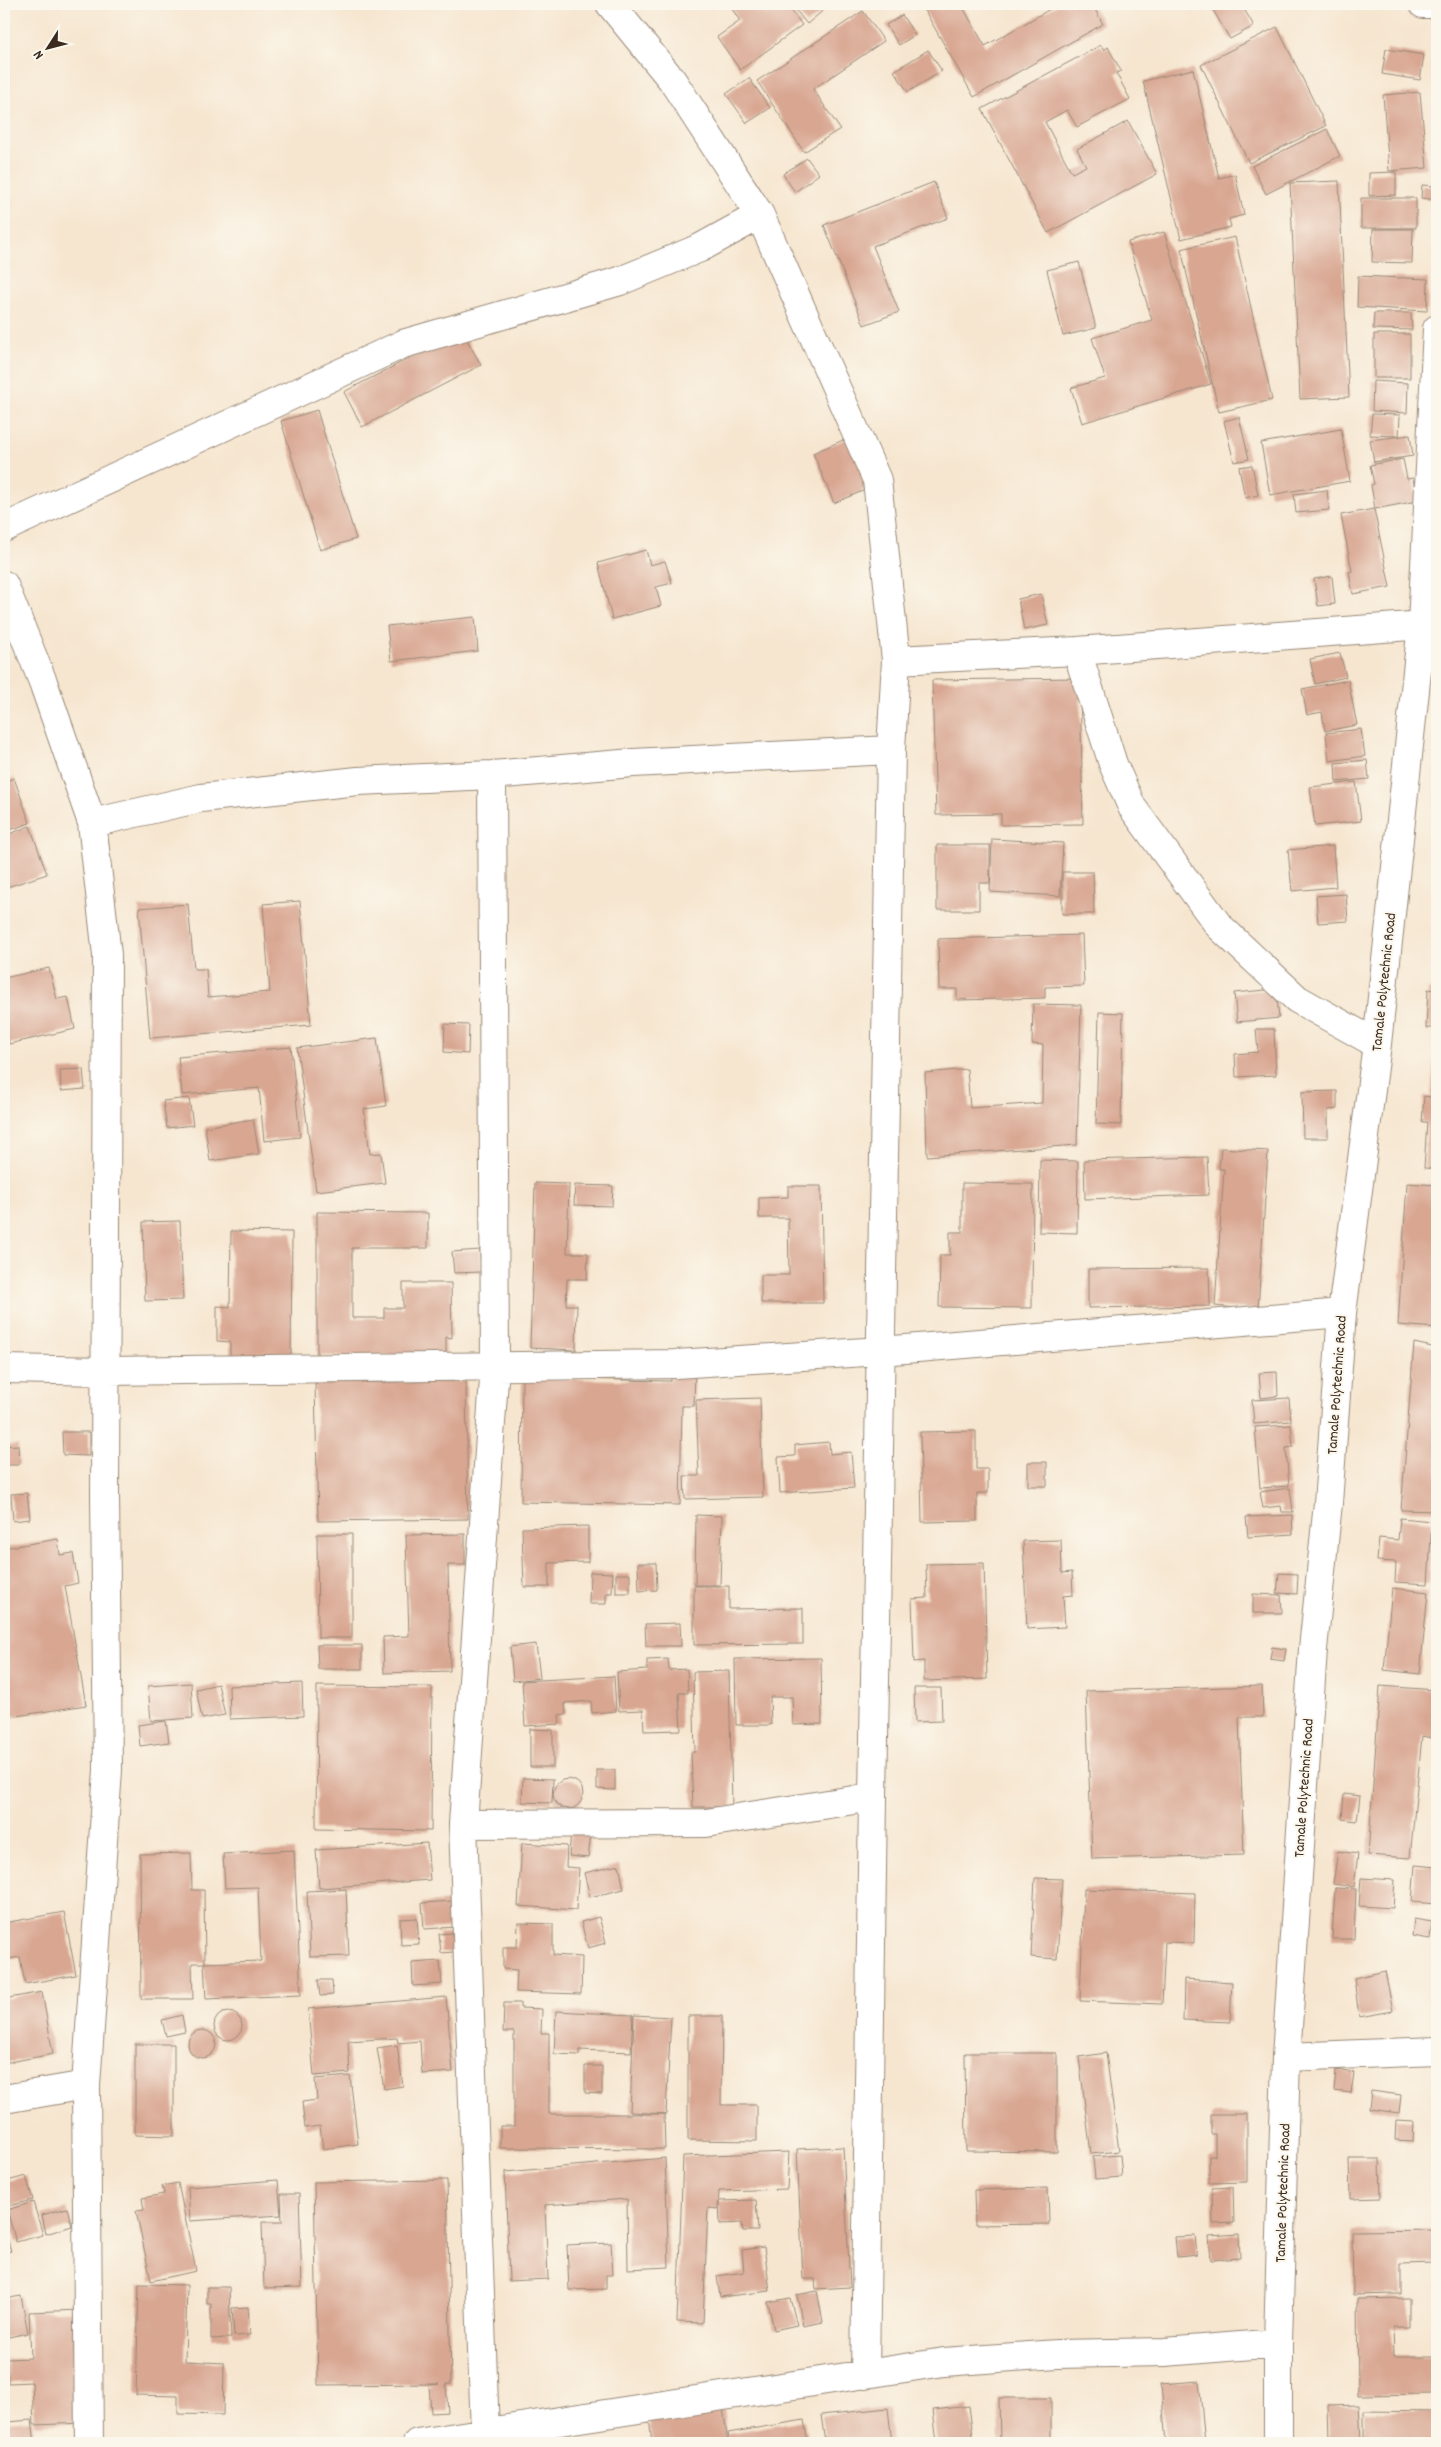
<svg xmlns="http://www.w3.org/2000/svg" width="1441" height="2447" font-family="Dekko,sans-serif">
<rect width="100%" height="100%" fill="#fbf7ec"/>
<filter id="ink" filterUnits="userSpaceOnUse"><feTurbulence type="fractalNoise" baseFrequency=".02" numOctaves="2"/><feDisplacementMap in="SourceGraphic" scale="10" xChannelSelector="R" yChannelSelector="G"/><feConvolveMatrix kernelMatrix="1 2 1 2 8 2 1 2 1" color-interpolation-filters="sRGB"/></filter>
<filter id="wash" filterUnits="userSpaceOnUse"><feTurbulence type="fractalNoise" baseFrequency=".0096" numOctaves="4" result="noise"/><feDisplacementMap in="SourceGraphic" scale="20" xChannelSelector="R" yChannelSelector="G"/><feGaussianBlur stdDeviation="1.12" result="paint"/><feColorMatrix in="noise" values="0 0 0 0 0 0 0 0 0 0 0 0 0 0 0 0 0 1.4 0 .05"/><feComposite in="paint" operator="in"/></filter>
<g filter="url(#wash)">
<rect width="100%" height="100%" fill="#f6e6d0"/>
<g id="blocks">
<path fill="#d8a691" d="M738 4H786L802 25 740 70 717 37 740 21 732 9Z
M791 4H831L807 24Z
M921 4H961L985 46 1059 4H1092L1103 24 974 97Z
M1223 4H1241L1254 26 1230 39 1213 10Z
M863 11 884 41 813 89 840 129 804 152 757 81Z
M902 15 915 35 899 45 886 25Z
M1277 27 1326 126 1249 163 1201 65Z
M1101 45 1104 50 1108 47 1121 71 1116 73 1130 99 1077 127 1067 110 1045 122 1072 173 1086 166 1077 149 1128 121 1157 174 1048 233 982 109Z
M1386 49 1424 55 1420 80 1382 74Z
M928 50 942 71 908 92 894 71Z
M1193 69 1219 178 1235 174 1244 215 1229 219 1231 227 1181 239 1143 81Z
M749 78 770 108 747 123 726 94Z
M1420 92 1427 168 1389 171 1383 95Z
M1327 129 1340 156 1266 194 1252 166Z
M807 158 819 174 795 192 783 174Z
M1396 172V195L1369 196V173Z
M1339 181 1349 397 1300 399 1290 183Z
M934 182 948 218 873 246 899 312 864 325 824 225Z
M1422 185 1437 186V200L1421 198Z
M1361 198H1416V228H1361Z
M1373 229H1413L1412 263 1372 262Z
M1164 232 1211 384 1082 423 1071 388 1105 378 1092 338 1152 320 1128 242Z
M1235 237 1272 400 1219 412 1181 249Z
M1079 262 1096 328 1063 336 1047 270Z
M1358 276 1428 279 1427 311 1357 307Z
M1374 313H1411L1412 330 1373 329Z
M462 331 481 365 362 427 344 392Z
M1374 334H1410V378H1374Z
M1373 381 1408 383 1407 413 1372 411Z
M317 410 356 539 320 550 281 421Z
M1372 414 1400 415 1399 436 1370 435Z
M1239 417 1249 459 1234 462 1224 421Z
M1341 429 1350 481 1270 495 1261 443Z
M1410 435 1413 456 1374 462 1370 440Z
M848 438 870 488 834 503 813 453Z
M1403 459 1407 479 1413 478 1417 501 1375 509 1371 485 1374 484 1370 465Z
M1252 465 1258 495 1245 498 1239 467Z
M1327 490 1329 510 1296 513 1294 494Z
M1374 509 1390 587 1353 594 1349 572 1352 571 1341 515Z
M646 550 650 565 665 561 672 583 656 587 661 606 612 619 598 563Z
M1332 576 1335 604 1318 606 1314 579Z
M1041 594 1048 625 1024 630 1018 599Z
M475 617 478 651 391 661 387 626Z
M1340 653 1346 677 1315 684 1310 659Z
M1080 678 1083 824 1001 825V814L936 815 932 680Z
M1348 680 1357 725 1325 731 1322 712 1307 715 1302 689Z
M1361 729 1365 756 1329 761 1326 733Z
M1367 760 1369 779 1336 782 1335 763Z
M14 778 30 823 4 832V782Z
M1356 782 1361 821 1315 826 1310 787Z
M1436 791H1437V837H1433Z
M30 826 47 874 4 888V836Z
M992 839 1063 843 1060 896 990 892Z
M937 845H990V883H979V910H937Z
M1333 846 1336 887 1292 891 1288 850Z
M1062 872H1093L1094 914H1062Z
M1346 894 1348 921 1318 923 1316 896Z
M300 901 311 1025 150 1038 139 908 188 904 194 969H206L208 997 270 992 263 904Z
M1082 935 1084 986 1045 987V998L957 1000V989H939L938 939Z
M49 968 57 999 68 997 75 1029 9 1044 4 1026V978Z
M1276 989 1279 1018 1237 1022 1234 993Z
M1428 989 1437 990V1028H1426Z
M1033 1004 1081 1005 1077 1145 927 1156 925 1073 967 1069 970 1108 1042 1103 1043 1045 1032 1044Z
M1099 1012 1123 1013 1121 1125 1096 1124Z
M445 1024 469 1025 468 1054 444 1052Z
M1256 1029H1274L1276 1075 1236 1077 1235 1054 1258 1052Z
M377 1038 386 1106 364 1109 370 1154 381 1153 385 1183 316 1191 297 1048Z
M291 1047 300 1137 264 1141 259 1088 182 1095 178 1057Z
M1435 1047H1437V1169L1424 1168 1427 1122H1422L1424 1096 1431 1097Z
M83 1069 85 1089 61 1091 60 1070Z
M1337 1091V1109L1328 1110V1138H1303L1302 1092Z
M189 1098 193 1125 167 1128 163 1101Z
M253 1119 259 1154 210 1161 205 1127Z
M1221 1148 1268 1151 1258 1310 1215 1306 1224 1169H1219Z
M1207 1157 1209 1195 1085 1199 1084 1160Z
M1040 1160 1078 1161 1077 1233 1039 1232Z
M535 1183 569 1184 567 1253H588L587 1279H567L566 1305H577L576 1350 530 1348Z
M962 1183 1033 1184 1032 1308 939 1307 940 1255H950V1232H962Z
M1407 1183 1437 1185V1328L1398 1325Z
M575 1185 613 1186 612 1206 574 1205Z
M788 1186H821L823 1303H761V1275H789L788 1218H759V1198L788 1197Z
M317 1212 428 1213V1248H352V1318H384V1308H403V1283H451L452 1338 446 1337V1356H317Z
M180 1221 183 1300 145 1301 143 1222Z
M231 1231 292 1232 291 1359 230 1358V1342L217 1341V1306L230 1307Z
M480 1250 481 1272 454 1273 452 1252Z
M1209 1268 1210 1306 1088 1308V1269Z
M1414 1343 1437 1348V1511L1401 1510Z
M671 1368H695L694 1406H682L680 1505 521 1502 522 1378 671 1381Z
M1277 1372 1278 1396 1261 1398 1259 1373Z
M466 1381 468 1519 318 1521 315 1383Z
M760 1398 763 1497 685 1499 684 1476H699L696 1400Z
M1289 1398 1291 1421 1254 1424 1252 1400Z
M1291 1425 1293 1447 1286 1448 1289 1486 1260 1488 1255 1427Z
M976 1431V1469H988V1493H977V1521L922 1522 920 1432Z
M62 1432H89V1456L63 1455Z
M829 1442 830 1454 851 1452 854 1488 780 1493 778 1457 795 1456V1445Z
M18 1445 19 1465H4V1446Z
M1028 1462H1047V1486H1028Z
M1290 1488 1293 1512H1282L1281 1506 1263 1508 1260 1492Z
M27 1493 30 1519 13 1521 11 1494Z
M696 1515 722 1516 720 1585H695Z
M1292 1515 1293 1534 1248 1537 1246 1517Z
M1400 1518 1432 1521 1428 1584 1395 1582 1396 1562 1377 1561 1379 1538 1398 1540Z
M588 1526V1562L549 1563V1587H524L522 1528Z
M317 1534H352V1638H318Z
M465 1534V1565H448L450 1671 384 1673 383 1637 409 1636 406 1535Z
M58 1539 60 1555 73 1553 78 1583 65 1586 86 1705 4 1718V1548Z
M1061 1540 1062 1573 1072 1572 1073 1595 1063 1596 1065 1627 1027 1629 1023 1541Z
M638 1563H656L657 1590 639 1591Z
M984 1563 987 1679 924 1681V1661L914 1662 912 1599 927 1598 926 1564Z
M590 1572 613 1573 612 1593H606V1604H589Z
M1279 1573 1298 1574 1297 1594 1277 1593Z
M616 1574H630V1593H616Z
M694 1586H729V1609L803 1608V1644L694 1645Z
M1392 1588 1428 1592 1420 1674 1384 1670Z
M1253 1594 1281 1595 1282 1613H1253Z
M680 1623 681 1646H646L645 1624Z
M536 1644 540 1678 513 1681 510 1647Z
M317 1645H362V1669H318Z
M1272 1647 1286 1649 1284 1661 1270 1659Z
M821 1658 822 1724 793 1725 792 1697H770L771 1725H736L735 1659Z
M668 1659 669 1670 687 1669 688 1693H679L681 1730 644 1731 643 1710 619 1711 617 1672 647 1670V1660Z
M729 1671 732 1807H693L691 1752H695L693 1672Z
M614 1676 616 1711 592 1713 591 1701 565 1703 566 1714 559 1715 560 1724 525 1726 522 1681Z
M191 1683 193 1718 151 1721 148 1686Z
M302 1683 303 1716 230 1719 229 1686Z
M218 1684 225 1715 202 1719 196 1689Z
M317 1686 432 1687 431 1831 316 1829Z
M1262 1686 1263 1717H1239L1244 1855 1092 1859 1086 1691Z
M1380 1686 1437 1690V1739L1422 1736 1410 1858 1368 1855Z
M914 1688H941L942 1721 915 1722Z
M166 1721 169 1742 140 1746 138 1725Z
M530 1729 553 1730V1767H530Z
M597 1770H615V1790L597 1789Z
M523 1778 553 1779 552 1803 522 1802Z
M553 1794a15 15 0 1 1 30 0a15 15 0 1 1-30 0Z
M1344 1794 1360 1796 1357 1821 1342 1819Z
M571 1831 591 1834 588 1858 569 1856Z
M427 1843 430 1880 319 1888 316 1850Z
M522 1843 567 1846 566 1867 579 1868 576 1910 518 1906Z
M294 1850 301 1995 206 1999 204 1963 261 1961 258 1887 225 1888 223 1854Z
M1338 1851 1358 1854 1354 1887 1333 1884Z
M191 1853 192 1890H204L205 1963H192L193 1999H141L140 1854Z
M619 1865 624 1889 590 1897 584 1873Z
M1415 1865 1437 1867V1904L1412 1902Z
M1035 1878 1062 1879 1057 1959 1031 1957Z
M1361 1878 1395 1880 1393 1908 1359 1906Z
M1335 1888 1356 1889 1354 1939H1332Z
M346 1889 349 1956 310 1957 307 1891Z
M1084 1889 1195 1893 1194 1943 1165 1942 1162 2004 1080 2001Z
M454 1901 456 1927 424 1929 422 1903Z
M64 1912 76 1975 25 1984 20 1957 4 1960V1923Z
M599 1917 606 1943 588 1948 581 1922Z
M417 1918 419 1944 401 1945 400 1919Z
M1414 1919 1432 1922 1430 1939 1412 1936Z
M518 1923 553 1924V1955L582 1957 581 1994 516 1992 517 1970 503 1969V1947H517Z
M452 1933 454 1952 441 1953 439 1934Z
M440 1961 442 1984 413 1986 412 1963Z
M1385 1971 1393 2011 1359 2017 1354 1978Z
M1184 1979 1232 1982 1230 2022 1183 2020Z
M318 1980H332L333 1995 320 1996Z
M42 1992 53 2054 4 2063V1999Z
M446 1997 453 2072 422 2074 420 2041 398 2043 397 2038 348 2041 350 2073 314 2076 308 2009Z
M504 2003H520V2008L542 2009 541 2033H549V2114H664L665 2149 500 2148V2126H514V2032H503Z
M556 2011 633 2015 631 2052 579 2050V2055L554 2054Z
M214 2026a14 14 0 1 1 28 0a14 14 0 1 1-28 0Z
M182 2015 185 2032 166 2036 162 2020Z
M634 2015 671 2017 666 2114 630 2112Z
M688 2016H722L721 2105H757V2141L688 2140Z
M188 2044a14 14 0 1 1 28 0a14 14 0 1 1-28 0Z
M135 2044H174V2136L135 2135Z
M397 2045 403 2086 384 2089 377 2048Z
M965 2053H1057V2152L966 2151Z
M1106 2053 1119 2151 1091 2154 1079 2057Z
M585 2066H602V2094L585 2093Z
M1336 2070 1354 2073 1351 2093 1334 2091Z
M350 2076 358 2144 323 2149 320 2126 305 2128 302 2102 317 2100 315 2079Z
M1371 2091 1401 2095 1399 2113 1369 2109Z
M1211 2114H1247V2182L1209 2183V2156H1215V2134H1211Z
M1396 2120 1414 2121 1413 2141 1395 2140Z
M843 2147 850 2287 816 2289 815 2279H803L797 2149Z
M789 2152 787 2189 719 2191 718 2209 708 2208 703 2323 677 2322 683 2156Z
M1120 2155 1122 2177 1095 2179 1093 2157Z
M665 2158 669 2267 628 2269 627 2199 545 2205 548 2279 509 2281 505 2172Z
M1349 2159H1380L1381 2198 1350 2199Z
M26 2176 33 2200 8 2206 4 2182Z
M278 2180 281 2215 190 2221 188 2187Z
M447 2180 451 2384H446L448 2412 431 2413 429 2385 439 2384 318 2385 314 2182Z
M178 2183 196 2271 151 2281 136 2211 144 2210 142 2198 164 2194 162 2186Z
M1233 2187 1234 2223 1213 2224 1212 2188Z
M1048 2188 1049 2224 975 2225 974 2190Z
M281 2194H299L302 2287 264 2288 262 2222H282Z
M756 2200 758 2231H743L742 2223 720 2224 719 2201Z
M33 2202 43 2235 16 2242 7 2210Z
M67 2208 72 2226 46 2234 42 2215Z
M4 2228 11 2251 4 2253Z
M1437 2230V2263L1401 2264V2294L1353 2295 1352 2231Z
M1239 2234 1240 2258 1211 2260 1209 2236Z
M1195 2236 1197 2255 1177 2257 1175 2237Z
M611 2243 613 2275H606V2289L569 2290 567 2245Z
M764 2247 770 2291 720 2297 717 2276 744 2272 742 2250Z
M139 2284 187 2285 185 2361 224 2363 223 2415 178 2414V2396L136 2395Z
M207 2287H229L231 2338 211 2339V2304H207Z
M817 2291 823 2322 803 2326 797 2295Z
M21 2296 28 2333 4 2338V2299Z
M790 2298 797 2325 774 2330 768 2302Z
M1409 2298V2327H1393L1394 2356H1437V2394L1358 2395 1357 2299Z
M248 2307 250 2335 234 2336 232 2308Z
M80 2310 85 2423 34 2425 32 2382 8 2383 7 2359 31 2358 29 2312Z
M1199 2381 1205 2443H1166L1161 2384Z
M999 2398H1051V2443H1000Z
M1359 2405 1361 2441H1329L1328 2406Z
M969 2406 974 2443H937L933 2410Z
M723 2408 728 2443H652L649 2418Z
M888 2408 892 2443H825L821 2415Z
M1364 2411 1437 2412V2443H1364Z
M32 2420 35 2443H9L7 2422Z
M804 2420 808 2443H730L728 2433Z"/>
</g>
</g>
<g filter="url(#ink)">
<use href="#blocks" fill-opacity="0" stroke="#988877" stroke-width="1"/>
<g fill="none" stroke-linecap="round" stroke-linejoin="round">
<g stroke="#988877" stroke-width="30">
<path id="street" d="M610 4 672 80 760 215 877 480 896 660 891 750 873 1797 865 2375
M1423 4H1437
M4 528 403 344 620 281 700 248 760 215
M4 585 43 682 92 823 107 955 105 1496 108 1770 86 2085 89 2443
M1077 651 1113 764 1132 807 1219 926 1297 999 1377 1044
M896 660 1077 651 1437 624
M92 823 201 798 358 781 492 775 633 763 891 750
M4 1369 106 1371 676 1364 881 1351 1342 1313
M463 1824 706 1823 873 1797
M1286 2057 1437 2051
M4 2099 86 2085
M485 2433 463 1824 495 1365 492 775
M417 2443 944 2362 1057 2354 1165 2352 1278 2343
M1278 2443V2343L1286 2057 1313 1649 1328 1503 1342 1313 1377 1044 1422 625 1437 329"/>
</g>
<use href="#street" stroke="#fff" stroke-width="28"/>
</g>
</g>
<g text-anchor="middle" stroke-width="4" stroke-linejoin="round" paint-order="stroke">
<g font-size="15" fill="#3b2a1e" stroke="#fbf7ec">
<text transform="translate(1383 982) rotate(-84)" y="5">Tamale Polytechnic Road</text>
<text transform="translate(1336 1385) rotate(-86)" y="5">Tamale Polytechnic Road</text>
<text transform="translate(1303 1788) rotate(-86)" y="5">Tamale Polytechnic Road</text>
<text transform="translate(1282 2193) rotate(-88)" y="5">Tamale Polytechnic Road</text>
</g>
</g>
<rect width="1441" height="2447" fill="none" stroke="#fbf7ec" stroke-width="20"/>
<g transform="translate(48 48) rotate(234)" stroke="#fbf7ec" stroke-width="4" paint-order="stroke">
<path d="M0-4L9 19L0 12L-9 19Z" fill="#3b2a1e"/>
<text y="-8" font-size="14" font-weight="bold" text-anchor="middle" fill="#3b2a1e">N</text>
</g>
</svg>
